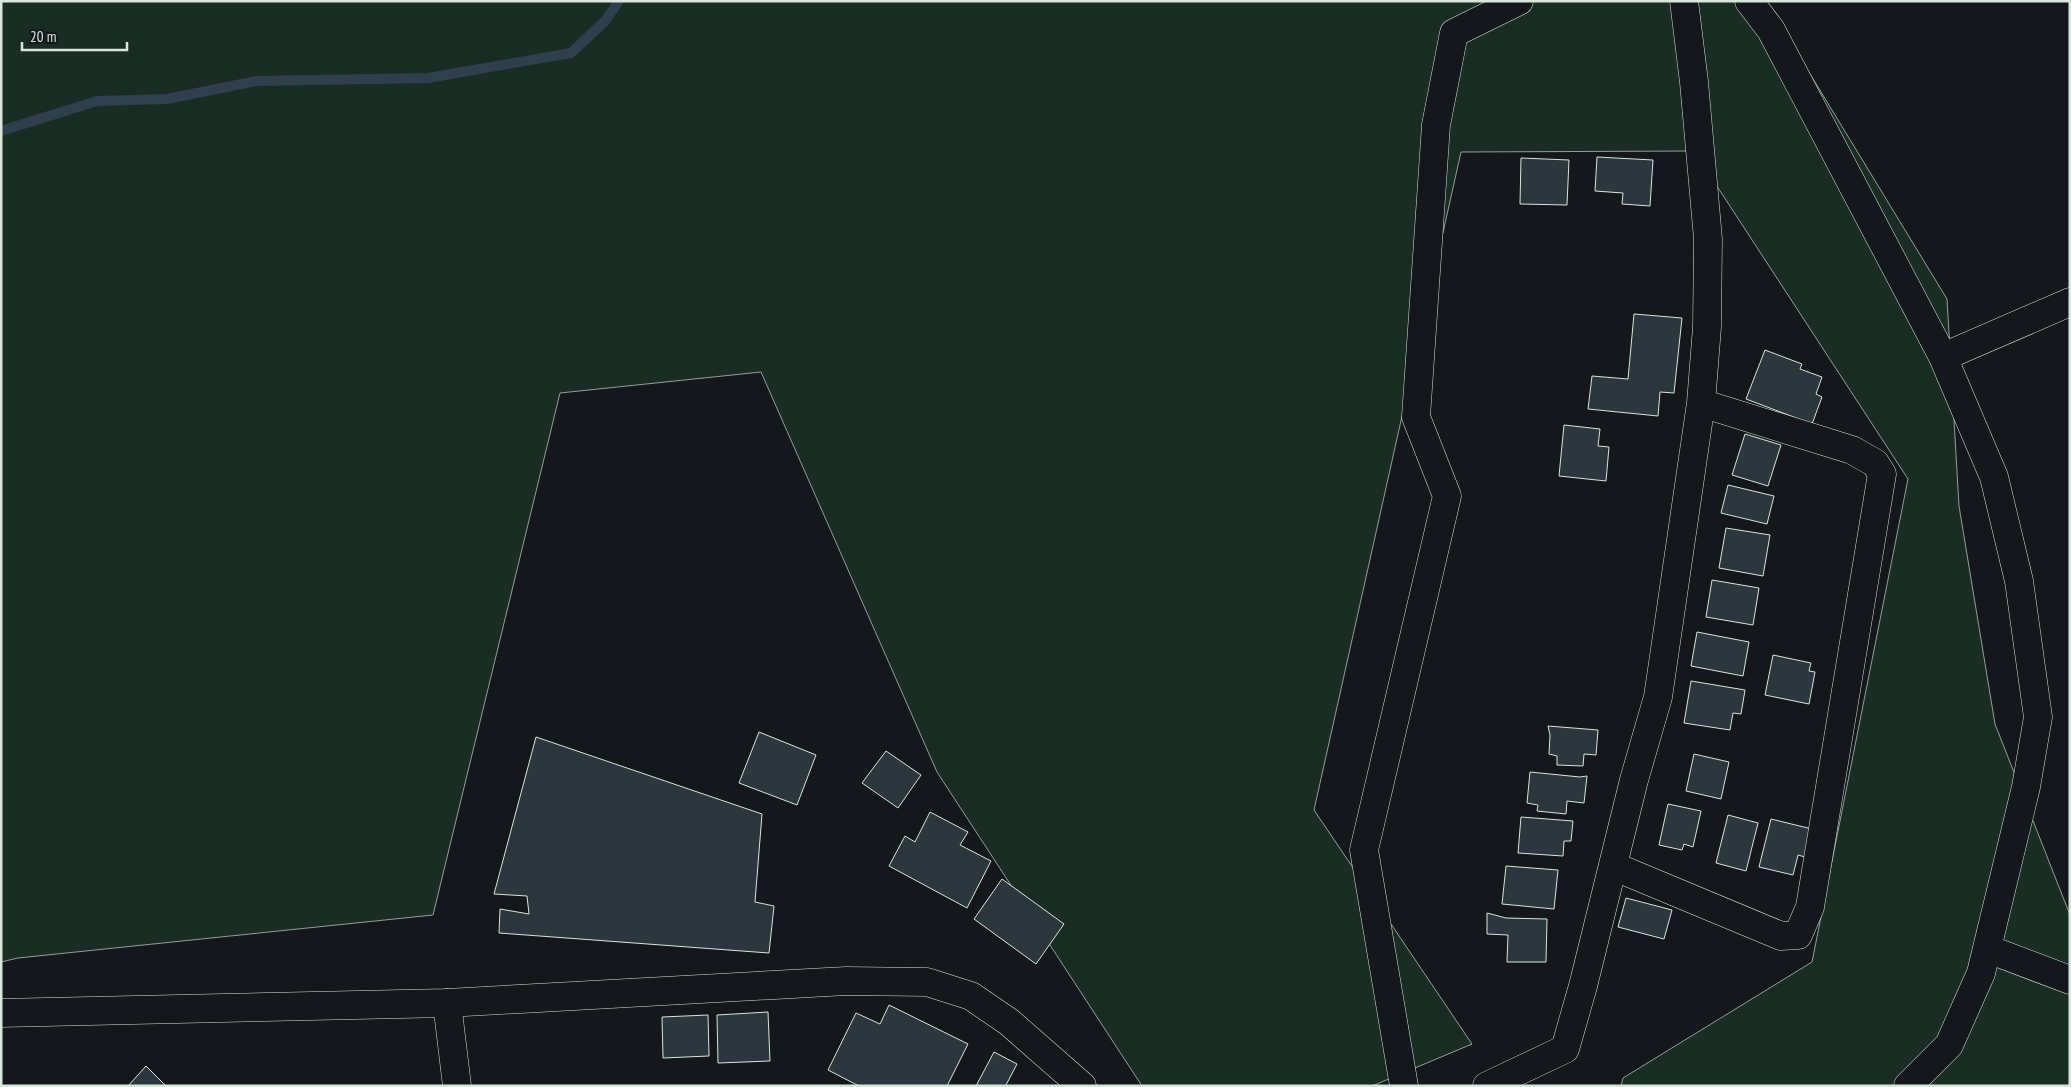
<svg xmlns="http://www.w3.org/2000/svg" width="2071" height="1087" font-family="'PT Sans Narrow',sans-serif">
<rect width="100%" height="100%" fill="#14181c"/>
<path fill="#1a2d24" stroke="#939e99" d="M1 1H1745L1779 23 1947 299 1959 506 1995 724 2070 915V1086H1621L1623 1078 1812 962 1908 479 1694 151 1461 152 1314 810 1472 1044 1372 1086H1142L937 772 761 372 560 393 433 915 18 958 1 962Z"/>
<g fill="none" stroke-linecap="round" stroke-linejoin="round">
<path stroke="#2f3f4d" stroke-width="10" d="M1 131 97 101 167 99 257 81 428 78 571 53 605 21 619 1"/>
</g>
<path fill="#2c363c" stroke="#d8e6dc" d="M1597 157 1653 160 1650 206 1622 204 1623 193 1595 191Z
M1521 158 1569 160 1567 205 1520 204Z
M1634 314 1682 318 1674 393 1660 392 1658 416 1588 409 1592 376 1628 379Z
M1765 350 1802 364 1800 369 1822 377 1816 394 1822 397 1812 424 1746 399Z
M1564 425 1600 429 1598 446 1609 447 1606 481 1559 476Z
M1745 434 1781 445 1768 486 1732 475Z
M1728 485 1774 496 1767 524 1721 513Z
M1726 528 1770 535 1763 576 1719 568Z
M1712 580 1759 588 1753 625 1706 617Z
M1697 632 1749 642 1743 676 1691 666Z
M1773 655 1811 663 1809 671 1815 672 1809 704 1765 695Z
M1691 681 1745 690 1741 714 1733 713 1730 730 1684 723Z
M1548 726 1598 730 1596 755 1584 754 1583 766 1557 765V756L1549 754 1550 735Z
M759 732 816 755 797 805 739 783Z
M536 737 762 814 755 902 774 906 769 953 499 933 500 909 529 914 527 896 494 894Z
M886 751 921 775 898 808 862 783Z
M1694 754 1729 762 1721 799 1686 791Z
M1530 772 1580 777 1587 776 1584 803 1567 801 1566 814 1537 811 1538 805 1527 803Z
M1668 804 1701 811 1693 847 1684 844 1682 850 1659 845Z
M930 812 968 832 960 845 991 861 967 908 889 866 905 836 915 842Z
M1728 815 1758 823 1746 871 1716 863Z
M1521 817 1573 821 1571 841H1564L1563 856 1518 853Z
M1771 819 1812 829 1805 857 1798 855 1793 875 1759 867Z
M1506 866 1558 870 1554 909 1502 904Z
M1002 879 1064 924 1036 964 974 919Z
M1626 898 1672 910 1664 939 1618 927Z
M1487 913 1506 918 1547 919 1546 962H1507L1508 935 1487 934Z
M889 1005 968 1044 947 1086H859L828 1070 856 1013 880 1024Z
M768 1012 770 1061 718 1063 717 1015Z
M708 1015 709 1056 663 1058 662 1017Z
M994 1052 1017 1064 1006 1085 1007 1086H976Z
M146 1066 166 1086H128Z"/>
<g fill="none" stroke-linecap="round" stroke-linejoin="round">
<g stroke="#d8e6dc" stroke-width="29">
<path id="minor" d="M1613 866 1781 936 1798 935 1810 907 1882 474 1875 463 1852 450 1701 403
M1988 949 2070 980
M447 1003 457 1086
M1404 1086 1364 850 1447 496 1416 417 1436 125 1454 33 1519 1
M1487 1086 1565 1049 1583 986 1634 780 1658 697 1701 403 1707 327 1708 239 1694 82 1684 1"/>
</g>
<g stroke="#d8e6dc" stroke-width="29">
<path id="tertiary" d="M1749 1 1771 30 1943 357 1994 477 2019 581 2038 717 2026 787 1981 973 1949 1045 1908 1086
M1943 357 2070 302
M1 1013 447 1003 846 981 927 982 971 996 1009 1022 1082 1086"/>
</g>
<use href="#minor" stroke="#14181c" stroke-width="28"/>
<use href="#tertiary" stroke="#14181c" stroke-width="28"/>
</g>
<rect width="2071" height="1087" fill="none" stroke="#d8e6dc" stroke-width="5"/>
<path d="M22 42v8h105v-8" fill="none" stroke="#d8e6dc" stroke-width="2.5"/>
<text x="30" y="42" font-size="15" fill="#d8e6dc" stroke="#14181c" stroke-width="4" paint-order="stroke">20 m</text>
</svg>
